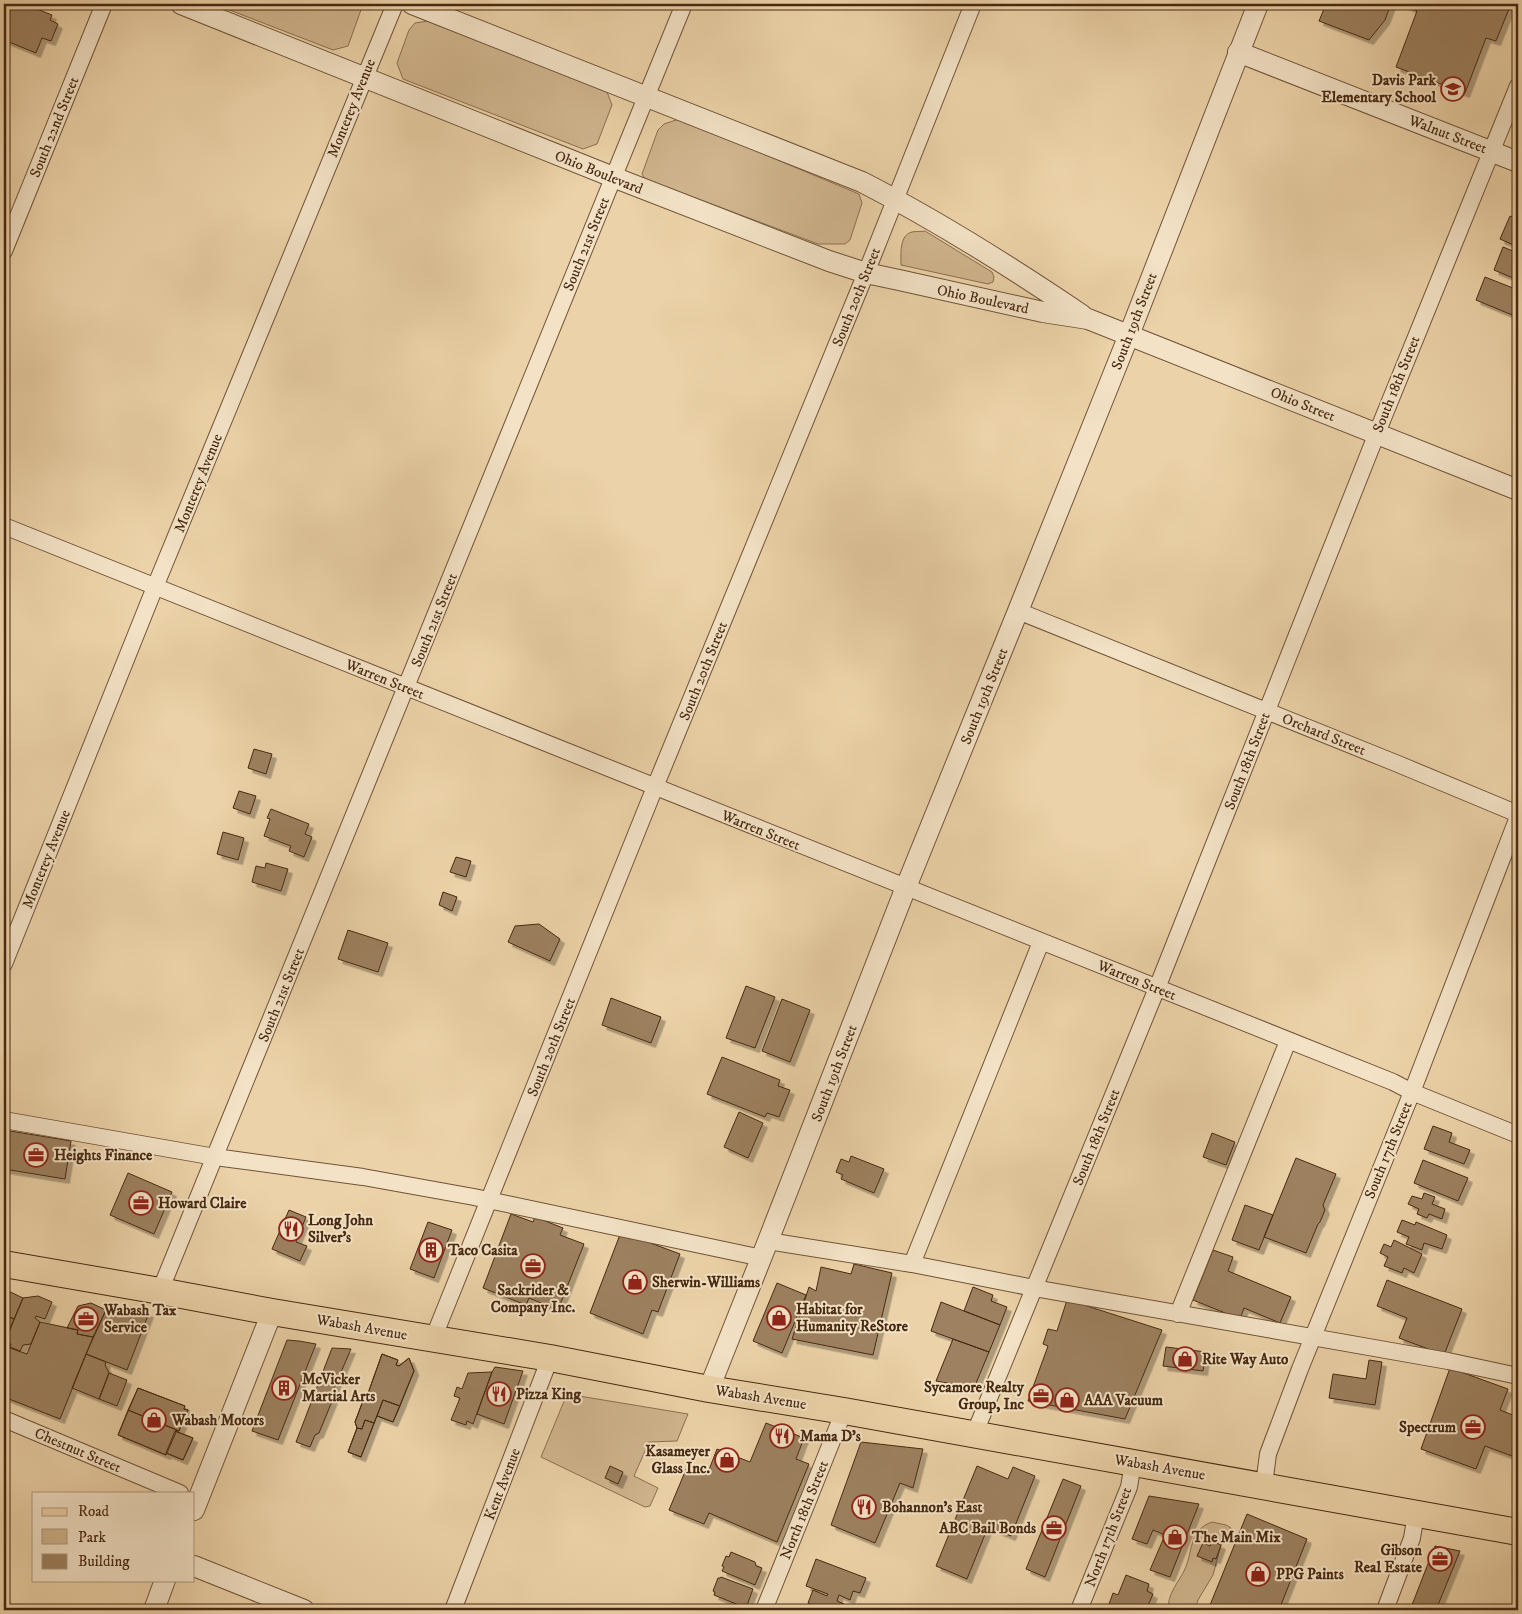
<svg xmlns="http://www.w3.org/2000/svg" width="1522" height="1614" font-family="'IM FELL DW Pica',serif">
<defs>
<filter id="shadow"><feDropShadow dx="4.5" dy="4.5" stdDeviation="0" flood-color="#0004"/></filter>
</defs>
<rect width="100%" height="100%" fill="#ecd2a8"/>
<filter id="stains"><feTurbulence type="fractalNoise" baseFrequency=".004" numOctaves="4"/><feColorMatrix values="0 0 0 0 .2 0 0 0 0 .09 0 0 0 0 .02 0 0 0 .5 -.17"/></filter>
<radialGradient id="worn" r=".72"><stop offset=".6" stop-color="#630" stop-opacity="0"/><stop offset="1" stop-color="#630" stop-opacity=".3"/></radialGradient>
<path fill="#d0b58e" stroke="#8c6f50" d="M214 4H361L362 7 348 46 333 50Z
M428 21 607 92 612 105 597 144 583 149 403 79 397 63 409 30 415 23Z
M676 120H682L859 194 862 203 850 240 845 244H818L645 179 642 174 658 130 664 124Z
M925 231 992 272 994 277 993 282 988 284 901 265C901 255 899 235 912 232 916 231 921 232 925 231Z
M567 1394 688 1414 677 1441 649 1442 634 1476 658 1488 650 1506 645 1507 541 1457Z
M1212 1522 1226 1525 1231 1528 1227 1541 1223 1542 1221 1545 1213 1575 1198 1600 1195 1610H1169C1166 1596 1178 1583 1184 1571 1193 1554 1188 1530 1212 1522Z"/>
<path fill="#9d8160" stroke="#472911" filter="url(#shadow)" d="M9 4H24L52 15 50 20 58 24 51 41 42 38 36 53 4 40V16Z
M1326 4H1391L1385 20 1369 40 1319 21Z
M1403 4H1511L1496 41 1486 38 1465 93 1396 67 1417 11Z
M1510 216 1518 219V247L1500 239Z
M1503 247 1518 253V280L1494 270Z
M1485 277 1518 290 1517 317 1476 300Z
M254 749 272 754 266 774 248 768Z
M239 791 256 796 250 814 233 808Z
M271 809 309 824 305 834 312 837 304 857 289 851 291 846 264 836 270 819 267 818Z
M223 832 244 838 238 860 217 854Z
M456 857 471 861 466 877 450 872Z
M266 863 288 869 281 891 252 882 256 866 265 868Z
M443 892 457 897 452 911 439 905Z
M539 924 560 939 550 961 508 942 515 926Z
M348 930 388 943 378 972 338 959Z
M746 986 775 997 755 1048 726 1038Z
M611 998 661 1017 651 1043 602 1025Z
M782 999 810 1010 790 1062 762 1051Z
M722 1057 780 1080 778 1086 790 1090 779 1117 767 1113 765 1117 707 1094Z
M739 1112 763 1123 748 1158 724 1147Z
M1433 1126 1452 1133 1449 1142 1470 1150 1464 1164 1424 1149Z
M4 1130 71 1141 65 1179 4 1169Z
M1212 1133 1235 1142 1226 1165 1203 1157Z
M851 1156 884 1169 874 1193 841 1179 843 1175 836 1172 841 1159 849 1162Z
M1296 1158 1336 1174 1323 1205 1325 1210 1320 1222 1318 1224 1306 1253 1264 1237Z
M1423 1160 1468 1178 1458 1201 1414 1183Z
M128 1173 172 1192 154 1234 110 1215Z
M1424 1193 1435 1197 1432 1204 1445 1209 1442 1219 1429 1214 1427 1218 1417 1214 1419 1209 1408 1204 1412 1196 1422 1199Z
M1245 1205 1273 1215 1259 1250 1232 1240Z
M289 1210 306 1217 296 1242 307 1246 300 1261 272 1249Z
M511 1214 533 1222 535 1217 563 1228 560 1235 584 1244 558 1310 529 1298 526 1305 483 1288Z
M1402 1220 1415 1225 1416 1222 1447 1235 1442 1249 1424 1243 1422 1250 1406 1244 1409 1237 1397 1232Z
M428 1222 452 1230 434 1278 410 1269Z
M621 1232 680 1254 658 1312 652 1310 643 1334 590 1313Z
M1394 1240 1422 1254 1414 1273 1404 1268 1402 1273 1384 1266 1388 1257 1380 1253 1384 1244 1391 1247Z
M1213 1250 1233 1257 1228 1271 1291 1297 1280 1323 1244 1308 1240 1319 1193 1300Z
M854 1264 892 1273 873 1355 792 1339 809 1287 816 1291 821 1267 851 1274Z
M1387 1280 1462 1309 1444 1355 1399 1338 1407 1318 1377 1306Z
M777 1283 806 1295 782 1353 753 1341Z
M973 1287 993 1295 991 1301 1007 1307 1000 1325 964 1311Z
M4 1289 23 1298 14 1319 4 1315Z
M38 1296 52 1302 45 1319 36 1316 35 1318 40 1322 31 1344 23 1345 20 1351 10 1347 11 1344 5 1342 23 1298Z
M1067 1300H1086L1084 1305 1162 1330 1125 1419 1028 1401 1048 1346 1043 1344 1048 1329 1057 1331Z
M941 1302 1000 1325 989 1352 931 1331Z
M91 1303 106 1310 93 1337 77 1334 78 1330 67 1328 78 1306Z
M132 1307 149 1313 127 1370 86 1354 106 1310Z
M4 1315 14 1319 4 1344Z
M40 1322 78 1330 77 1334 93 1337 60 1419 4 1397V1346L27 1354Z
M953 1339 989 1352 974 1388 936 1381Z
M287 1340 299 1341 316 1344 278 1440 252 1431Z
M1166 1347 1206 1352 1203 1371 1163 1366Z
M332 1348 351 1349 332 1393 333 1399 319 1433 315 1435 310 1447 296 1442Z
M86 1354 106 1362 105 1365 109 1373 99 1399 72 1388Z
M382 1354 398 1360 396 1365 399 1366 409 1358 414 1371 393 1422 377 1416 361 1457 348 1452 357 1428 355 1422 364 1398 366 1399Z
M382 1354 398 1360 396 1365 399 1366 409 1358 414 1371 400 1406 383 1400 374 1423 365 1420 362 1429 357 1428 355 1422 364 1398 366 1399Z
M1369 1360 1382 1362 1375 1405 1329 1398 1333 1374 1366 1379Z
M495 1367 523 1371 504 1424 477 1414 492 1372Z
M1450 1368 1508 1389 1500 1410 1518 1417V1437L1512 1456 1485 1446 1476 1469 1421 1449Z
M492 1372 473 1424 467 1421 466 1425 451 1420 460 1398 454 1396 457 1387 462 1389 468 1373Z
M109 1373 127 1380 117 1406 99 1399Z
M138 1388 185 1406 184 1409 188 1410 179 1431H175L193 1438 183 1460 166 1453V1455L118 1435Z
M138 1388 185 1406 184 1409 188 1410 179 1431 128 1410Z
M383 1400 400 1406 393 1422 377 1416Z
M128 1410 177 1430 166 1455 118 1435Z
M365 1420 374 1423 361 1457 348 1452 357 1428 362 1429Z
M766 1423 804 1438 796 1459 809 1464 777 1542 709 1513 704 1524 669 1510 687 1467 707 1475 717 1449 750 1462Z
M175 1431 193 1438 183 1460 166 1453Z
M861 1442 923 1449 913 1488 900 1483 875 1543 831 1525Z
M610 1466 623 1472 618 1484 605 1478Z
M977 1466 1008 1479 1013 1467 1035 1476 1011 1536 988 1527 967 1579 936 1566Z
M1063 1479 1081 1486 1045 1577 1026 1569Z
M1149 1496 1199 1504 1170 1577 1150 1570 1165 1535 1153 1530 1147 1544 1132 1539Z
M1247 1514 1307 1539 1279 1610H1208Z
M1212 1541 1221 1545 1216 1559 1213 1558 1212 1562 1197 1556 1203 1543 1210 1546Z
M1435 1546 1460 1551 1436 1610H1410Z
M731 1552 755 1562 756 1566 762 1568 755 1585 722 1571 724 1567 722 1566 726 1556 729 1557Z
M816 1559 866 1578 860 1593 853 1591 850 1600 839 1595 837 1601 844 1604 841 1610H822V1609L808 1603 813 1590 827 1596 828 1594 806 1586Z
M1126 1575 1149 1584 1147 1591 1153 1594 1146 1610H1115L1108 1607 1113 1593 1118 1595Z
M721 1577 753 1589 746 1608 714 1595 715 1592 713 1591 718 1578H720Z"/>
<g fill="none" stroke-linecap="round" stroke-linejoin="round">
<g stroke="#705337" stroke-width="18">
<path id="minor" d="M4 251 104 4
M4 526 1393 1082 1412 1092 1518 1135
M1018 611 1398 764 1518 814
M4 964 155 587 395 4
M4 1120 215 1157 363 1177 474 1197 762 1258
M768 1241 912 1264 1034 1288 1448 1361 1518 1376
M912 1264 1041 942
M160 1291 684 4
M1178 1314 1288 1041
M433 1339 655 787 866 273 973 4
M4 1419 180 1493
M974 1435 1157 988 1377 433 1518 86
M1264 1485 1268 1454 1300 1369 1412 1092 1518 817
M453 1610 550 1358
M764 1610 844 1411
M1079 1610 1129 1487 1133 1463
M1385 1610 1412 1538 1416 1514"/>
</g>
<g stroke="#705337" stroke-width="22">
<path id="tertiary" d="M181 4 613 177 829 261 866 273 899 280 1043 312 1088 319 1518 490
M412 4 862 182C938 221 1011 267 1082 315
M1238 52 1518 162
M709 1389 768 1241 906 887 1018 611 1129 335 1258 4
M194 1510 272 1312
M194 1566 304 1610
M154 1610 165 1580"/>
</g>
<g stroke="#472911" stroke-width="28">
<path id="primary" d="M4 1264 160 1291 272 1312 550 1358 709 1389 844 1411 1518 1532"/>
</g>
<use href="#minor" stroke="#f3e2c6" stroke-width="16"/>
<use href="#tertiary" stroke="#f3e2c6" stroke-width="20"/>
<use href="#primary" stroke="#ecd2a8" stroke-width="26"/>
</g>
<defs>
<g id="school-ring" transform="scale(1.25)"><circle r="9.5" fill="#f3e2c6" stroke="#8f2418" stroke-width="1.5"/><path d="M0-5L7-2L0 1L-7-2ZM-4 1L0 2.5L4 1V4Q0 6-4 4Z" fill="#8f2418"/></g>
<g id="office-ring" transform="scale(1.25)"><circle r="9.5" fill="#f3e2c6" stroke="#8f2418" stroke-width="1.5"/><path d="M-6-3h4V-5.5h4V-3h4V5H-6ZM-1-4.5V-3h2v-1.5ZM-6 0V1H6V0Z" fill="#8f2418"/></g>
<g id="restaurant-ring" transform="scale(1.25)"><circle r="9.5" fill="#f3e2c6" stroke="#8f2418" stroke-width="1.5"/><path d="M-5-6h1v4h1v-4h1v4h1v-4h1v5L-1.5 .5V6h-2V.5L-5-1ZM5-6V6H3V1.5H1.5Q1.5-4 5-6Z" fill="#8f2418"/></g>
<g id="building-ring" transform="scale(1.25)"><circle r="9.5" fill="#f3e2c6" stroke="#8f2418" stroke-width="1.5"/><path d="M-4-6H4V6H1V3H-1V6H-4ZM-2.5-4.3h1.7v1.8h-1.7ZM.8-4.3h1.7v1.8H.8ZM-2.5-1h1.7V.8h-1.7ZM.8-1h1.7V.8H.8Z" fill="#8f2418"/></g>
<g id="shop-ring" transform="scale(1.25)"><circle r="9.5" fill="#f3e2c6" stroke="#8f2418" stroke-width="1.5"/><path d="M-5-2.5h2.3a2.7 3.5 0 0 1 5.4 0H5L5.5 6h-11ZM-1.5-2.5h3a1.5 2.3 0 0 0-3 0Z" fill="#8f2418"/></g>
</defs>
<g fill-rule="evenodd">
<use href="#school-ring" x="1453" y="89"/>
<use href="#office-ring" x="36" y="1155"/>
<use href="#office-ring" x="141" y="1203"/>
<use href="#restaurant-ring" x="291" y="1229"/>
<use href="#building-ring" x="431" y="1250"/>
<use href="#office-ring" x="533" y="1266"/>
<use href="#shop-ring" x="635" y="1282"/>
<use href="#shop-ring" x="779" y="1318"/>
<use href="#office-ring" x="86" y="1319"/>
<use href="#shop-ring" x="1185" y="1359"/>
<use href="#building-ring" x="284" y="1388"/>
<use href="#restaurant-ring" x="499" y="1394"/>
<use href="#office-ring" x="1041" y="1396"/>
<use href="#shop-ring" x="1067" y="1400"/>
<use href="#shop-ring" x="154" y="1420"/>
<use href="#office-ring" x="1473" y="1427"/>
<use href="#restaurant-ring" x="782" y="1436"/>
<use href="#shop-ring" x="727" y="1460"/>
<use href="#restaurant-ring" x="864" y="1507"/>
<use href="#office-ring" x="1054" y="1528"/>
<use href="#shop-ring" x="1175" y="1537"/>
<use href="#office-ring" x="1440" y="1559"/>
<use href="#shop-ring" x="1258" y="1574"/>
</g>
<g text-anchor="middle" stroke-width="4" stroke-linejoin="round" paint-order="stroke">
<g font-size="15" font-weight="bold" fill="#472911" stroke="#f3e2c6" text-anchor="start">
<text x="1436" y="85" text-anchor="end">Davis Park<tspan x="1436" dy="17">Elementary School</tspan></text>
<text x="54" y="1160">Heights Finance</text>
<text x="158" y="1208">Howard Claire</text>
<text x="308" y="1225">Long John<tspan x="308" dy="17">Silver's</tspan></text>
<text x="448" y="1255">Taco Casita</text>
<text x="652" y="1287">Sherwin-Williams</text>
<text x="533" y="1295" text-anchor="middle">Sackrider &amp;<tspan x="533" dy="17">Company Inc.</tspan></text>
<text x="796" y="1314">Habitat for<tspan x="796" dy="17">Humanity ReStore</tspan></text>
<text x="104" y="1315">Wabash Tax<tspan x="104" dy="17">Service</tspan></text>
<text x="1202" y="1364">Rite Way Auto</text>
<text x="302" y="1384">McVicker<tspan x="302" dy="17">Martial Arts</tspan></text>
<text x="1024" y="1392" text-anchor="end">Sycamore Realty<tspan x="1024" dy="17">Group, Inc</tspan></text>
<text x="516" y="1399">Pizza King</text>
<text x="1084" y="1405">AAA Vacuum</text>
<text x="172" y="1425">Wabash Motors</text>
<text x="1456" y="1432" text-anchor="end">Spectrum</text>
<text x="800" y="1441">Mama D's</text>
<text x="710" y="1456" text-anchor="end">Kasameyer<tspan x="710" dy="17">Glass Inc.</tspan></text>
<text x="882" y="1512">Bohannon's East</text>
<text x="1036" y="1533" text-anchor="end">ABC Bail Bonds</text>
<text x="1192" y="1542">The Main Mix</text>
<text x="1422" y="1555" text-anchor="end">Gibson<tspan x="1422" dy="17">Real Estate</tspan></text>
<text x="1276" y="1579">PPG Paints</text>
</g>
<g font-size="15" fill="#472911" stroke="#f3e2c6">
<text transform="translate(351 108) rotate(-68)" y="5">Monterey Avenue</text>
<text transform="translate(54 127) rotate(-68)" y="5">South 22nd Street</text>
<text transform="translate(1448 134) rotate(21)" y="5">Walnut Street</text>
<text transform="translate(599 172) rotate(22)" y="5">Ohio Boulevard</text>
<text transform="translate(586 244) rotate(-68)" y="5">South 21st Street</text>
<text transform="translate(856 297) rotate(-68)" y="5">South 20th Street</text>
<text transform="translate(983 299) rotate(12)" y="5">Ohio Boulevard</text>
<text transform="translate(1134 321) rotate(-69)" y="5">South 19th Street</text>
<text transform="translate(1396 384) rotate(-68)" y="5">South 18th Street</text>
<text transform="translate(1303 404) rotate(22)" y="5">Ohio Street</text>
<text transform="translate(198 483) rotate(-68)" y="5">Monterey Avenue</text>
<text transform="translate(434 620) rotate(-68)" y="5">South 21st Street</text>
<text transform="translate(703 671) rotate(-68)" y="5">South 20th Street</text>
<text transform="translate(385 679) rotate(22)" y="5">Warren Street</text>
<text transform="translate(984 696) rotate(-68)" y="5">South 19th Street</text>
<text transform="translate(1324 734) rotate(22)" y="5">Orchard Street</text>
<text transform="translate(1247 761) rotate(-69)" y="5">South 18th Street</text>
<text transform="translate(761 830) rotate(22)" y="5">Warren Street</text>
<text transform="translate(46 859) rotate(-68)" y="5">Monterey Avenue</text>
<text transform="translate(1137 980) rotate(22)" y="5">Warren Street</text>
<text transform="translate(281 995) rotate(-68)" y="5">South 21st Street</text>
<text transform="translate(551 1047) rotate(-68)" y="5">South 20th Street</text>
<text transform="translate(834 1073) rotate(-69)" y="5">South 19th Street</text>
<text transform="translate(1096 1137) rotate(-68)" y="5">South 18th Street</text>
<text transform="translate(1388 1150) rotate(-68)" y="5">South 17th Street</text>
<text transform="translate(362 1327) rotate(10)" y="5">Wabash Avenue</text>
<text transform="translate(761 1397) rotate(9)" y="5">Wabash Avenue</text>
<text transform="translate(78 1450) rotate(23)" y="5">Chestnut Street</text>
<text transform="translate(1160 1467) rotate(10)" y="5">Wabash Avenue</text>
<text transform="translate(502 1484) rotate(-69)" y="5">Kent Avenue</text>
<text transform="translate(804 1510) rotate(-68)" y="5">North 18th Street</text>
<text transform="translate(1108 1537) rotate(-69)" y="5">North 17th Street</text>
</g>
</g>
<rect width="1522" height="1614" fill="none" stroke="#ecd2a8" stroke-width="20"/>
<rect x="5" y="5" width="1512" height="1604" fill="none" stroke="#472911" stroke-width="2.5"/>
<rect x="10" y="10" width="1502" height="1594" fill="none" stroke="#472911"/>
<rect x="32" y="1492" width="162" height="90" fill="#f3e2c6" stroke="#ae987e"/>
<rect x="42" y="1508" width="25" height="8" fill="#ecd2a8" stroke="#ae987e"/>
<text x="78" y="1516" font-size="15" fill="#472911">Road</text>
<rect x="42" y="1529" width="25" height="15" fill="#d0b58e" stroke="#ae987e"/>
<text x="78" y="1542" font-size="15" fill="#472911">Park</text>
<rect x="42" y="1554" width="25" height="15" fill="#9d8160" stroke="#ae987e"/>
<text x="78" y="1566" font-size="15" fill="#472911">Building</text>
<rect width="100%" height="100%" filter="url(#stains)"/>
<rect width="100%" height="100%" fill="url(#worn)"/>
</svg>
